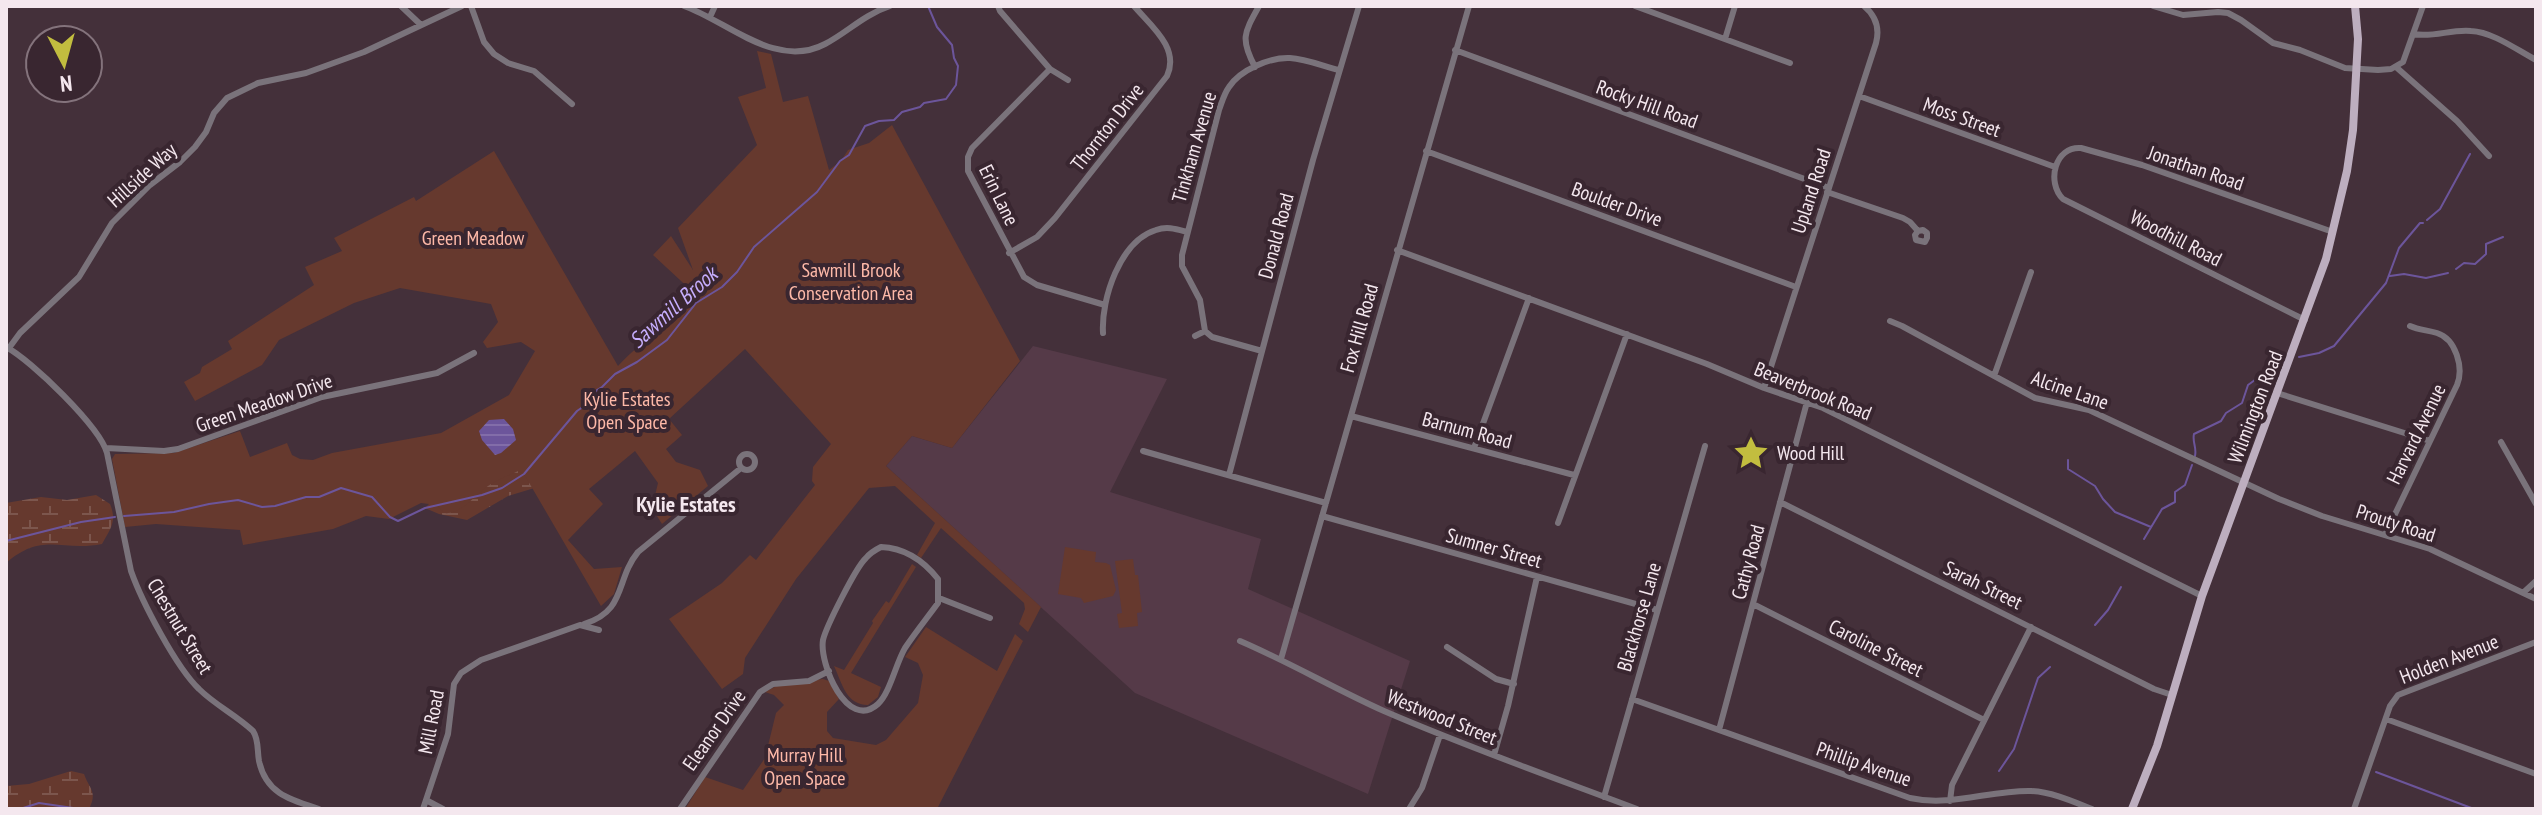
<svg xmlns="http://www.w3.org/2000/svg" width="2542" height="815" font-family="'PT Sans Narrow',sans-serif">
<defs>
<pattern id="wetland-marsh" width="20" height="14" patternUnits="userSpaceOnUse" patternTransform="scale(2)"><rect width="20" height="14" fill="#66392e"/><path d="M1 5h8M5 5V1M11 12h8M15 12V8" fill="none" stroke="#7c564d"/></pattern>
<pattern id="water-rules" width="6" height="5" patternUnits="userSpaceOnUse" patternTransform="scale(2)"><rect width="6" height="5" fill="#6c559b"/><path d="M0 2.5h6" fill="none" stroke="#826da9"/></pattern>
</defs>
<rect width="100%" height="100%" fill="#44303a"/>
<path fill="#553a48" d="M1033 346 1167 379 1110 492 1261 539 1248 589 1410 661 1368 794 1135 693 886 466 912 436 952 448Z"/>
<path fill="url(#wetland-marsh)" d="M520 463 541 486 508 496 467 520 439 514 425 508 431 502Z
M96 495 110 504C117 521 111 528 102 544 61 552 43 531 6 563V503L41 497 67 500Z
M71 771 84 774C89 789 98 791 89 809H6V786L29 784Z"/>
<path fill="#66392e" d="M757 51 771 54 783 102 808 96 829 170 841 161 848 150 869 143 892 125 1020 361 952 448 912 436 886 466 1041 607 1028 632 1019 624 1025 609 1024 603 941 528 921 558 917 555 935 523 895 486 869 488 796 579 745 658 743 674 722 689 669 619 722 583 750 555 756 560 815 485 812 481 813 467 831 444 745 349 669 419 682 435 666 449 676 462 700 470 708 486 662 524 652 508 658 483 635 451 589 489 603 504 568 540 594 569 622 567 614 594 601 606 524 474 518 471C508 476 497 480 488 486 474 495 462 515 444 513L437 505 421 503 389 519 366 516 333 529 243 545 240 530 156 524 125 527 112 459 115 454 174 453 240 431 250 457 287 443 292 455 300 459 313 460 332 453 441 433 509 395 535 351 521 342 487 348 483 342 498 322 491 304 400 288 354 303 279 340 262 365 195 401 184 382 200 373 202 367 232 349 228 341 314 285 305 267 342 251 334 238 414 197 416 201 494 151 618 366C642 340 674 322 694 293L653 255 671 236 693 270 678 228 757 145 738 97 766 88Z
M1065 547 1096 552 1095 562 1106 563 1110 565 1116 590 1113 596 1084 603 1081 598 1058 594Z
M1133 559 1135 575H1138L1142 612 1137 613 1138 626 1119 628 1117 614 1122 613 1115 561Z
M912 564 916 567 851 673 881 687 878 697 868 705C846 705 842 683 834 666L844 670 873 623 872 621 886 601 889 603Z
M926 627 997 671 1015 634 1023 641 937 809H685L705 777 743 790 765 758 776 713 784 705 774 695 765 692 780 684 823 679 829 681 839 699 827 712V731L833 738 876 745 886 740 918 703 923 675 918 663 905 657Z"/>
<path fill="url(#water-rules)" d="M504 419 513 429 516 440 501 453 495 455 482 440 479 431 489 420Z"/>
<g fill="none" stroke-linecap="round" stroke-linejoin="round">
<path stroke="#6c559b" stroke-width="2" d="M2427 220 2440 209 2470 154
M2456 269 2464 263 2475 264 2486 254V244L2503 237
M2390 276 2404 274 2426 278 2448 273
M2299 357 2319 353 2334 346 2386 283 2399 248 2420 223H2423
M2263 372 2284 361
M2195 456C2197 447 2192 442 2194 434L2221 421 2226 413 2242 403 2248 385 2259 377
M2068 460V469L2095 486 2103 499 2115 512 2151 527
M124 516 174 512 209 504 238 500 262 507 275 506 306 497H319L341 488 372 497 390 517 398 521 425 508 482 495 502 488 524 474 577 411 587 404 597 390 602 387 615 374 637 362 667 340 696 303 722 287 737 272 754 247 817 192 840 161 849 155 865 126 879 121 894 120 902 112 920 107 924 103 946 99 956 85 958 66 954 58 952 45 937 27 928 6
M2144 539 2162 509 2175 502V492L2185 485 2192 465
M6 541 81 522 115 517
M2095 625 2108 610 2121 587
M1999 771 2014 749 2038 678 2050 667
M2376 772 2474 809
M20 809 39 803 80 809"/>
<path stroke="#7a737b" stroke-width="6" d="M401 6 421 25
M471 6 484 42 494 54 508 63 534 71 572 104
M684 6C727 21 776 70 825 44 848 32 863 15 890 6
M998 6 1000 11 1050 69 1068 80
M1635 6 1790 63
M2153 6 2183 15 2218 12 2228 13 2241 20 2273 43 2300 50 2345 68 2378 70 2391 69 2403 62 2423 6
M710 17 715 6
M2413 34C2433 38 2451 29 2471 31 2493 32 2517 50 2536 60
M1725 39 1735 6
M1455 50 1829 188
M1255 67C1240 39 1244 33 1259 6
M2396 67 2457 121 2489 156
M1050 69 972 148 968 157V171L1024 277 1037 285 1105 305
M1859 96 2055 167
M1426 151 1796 287
M1827 192 1903 218 1910 222 1918 231 1915 235 1916 240 1925 242 1927 238V233L1923 230 1918 231
M1397 250 1707 364 1764 388 1823 408 2202 596
M1009 253 1037 237 1055 218 1167 76C1180 48 1151 26 1134 6
M2305 320 2063 199C2046 182 2055 146 2081 148L2142 165 2333 232
M1890 321 1902 326 2035 398 2089 410 2279 499 2322 516 2430 549 2536 599
M1205 331 1200 300 1182 266V255L1219 110C1222 102 1224 94 1229 87 1240 70 1270 57 1290 58 1306 59 1323 66 1339 70
M1103 333C1101 299 1120 241 1156 230 1167 226 1176 229 1187 232
M1195 336 1205 331 1212 337 1262 351
M6 347C31 360 100 427 107 453L131 571C142 602 176 667 199 689 215 705 236 715 253 731 259 740 257 750 259 761 266 794 291 800 319 809
M9 348 20 333 79 277 112 223 150 185 180 162 195 147 206 132 214 113 227 98 258 83 306 73 364 52 462 6
M1994 376 2031 272
M1764 388 1876 43C1880 28 1876 16 1864 6
M2277 393 2430 441
M1351 416 1574 475
M2501 442 2536 504
M106 448 164 451 178 449 322 397 437 373 474 353
M1474 448 1529 298
M1143 451 1326 503
M739 462a8 8 0 1 1 16 0a8 8 0 1 1-16 0Z
M1229 475 1313 160 1359 6
M1780 502 2154 689 2172 695
M1322 516 1657 610
M1558 523 1627 334
M2385 535 2457 385C2464 368 2456 339 2437 333 2427 330 2419 330 2410 326
M881 547C905 548 923 560 938 579V603C927 618 915 633 905 648 896 663 890 693 878 704 847 732 819 663 823 640 826 627 856 567 866 558 870 553 875 550 881 547Z
M2524 592 2536 581
M939 598 990 618
M1753 604 1984 720
M584 624C627 611 615 580 638 552L741 468
M1240 641C1289 662 1335 689 1384 711 1467 747 1552 777 1637 809
M1447 647 1496 679 1514 684
M1281 659 1469 6
M1632 699 1910 798C1951 807 1990 790 2031 791 2052 792 2072 801 2092 809
M2386 719 2536 774
M1719 730 1807 402
M1494 755 1508 706 1537 577
M1604 797 1705 446
M426 800 443 809
M1950 801 1952 785 2031 627
M423 809 448 734 454 684 461 673 481 660 580 625 599 630
M680 809 760 692 773 684 809 681 829 671
M1409 809 1422 788 1440 735
M2354 809 2390 706 2398 695 2536 642"/>
<path stroke="#bdaebf" stroke-width="8" d="M2132 809 2157 746 2202 596 2326 259 2347 171 2353 130 2358 39 2355 6"/>
</g>
<defs>
<g id="sight-bare" transform="scale(2.76)"><path d="M0-6L1.8-2.2L6-1.7L2.9 1.2L3.7 5.4L0 3.3L-3.7 5.4L-2.9 1.2L-6-1.7L-1.8-2.2Z" fill="#c2bd3f" stroke="#392630" stroke-width="2.5" paint-order="stroke"/></g>
</defs>
<g fill-rule="evenodd">
<use href="#sight-bare" x="1751" y="453"/>
</g>
<g text-anchor="middle" stroke-width="8" stroke-linejoin="round" paint-order="stroke">
<g font-size="20" fill="#f4e7ee" stroke="#392630">
<text transform="translate(1647 104) rotate(20)" y="7">Rocky Hill Road</text>
<text transform="translate(1962 117) rotate(20)" y="7">Moss Street</text>
<text transform="translate(1107 127) rotate(-52)" y="7">Thornton Drive</text>
<text transform="translate(1194 147) rotate(-74)" y="7">Tinkham Avenue</text>
<text transform="translate(2196 168) rotate(19)" y="7">Jonathan Road</text>
<text transform="translate(142 175) rotate(-42)" y="7">Hillside Way</text>
<text transform="translate(1811 191) rotate(-72)" y="7">Upland Road</text>
<text transform="translate(999 195) rotate(64)" y="7">Erin Lane</text>
<text transform="translate(1617 204) rotate(20)" y="7">Boulder Drive</text>
<text transform="translate(1276 236) rotate(-75)" y="7">Donald Road</text>
<text transform="translate(2176 238) rotate(27)" y="7">Woodhill Road</text>
<text transform="translate(1359 328) rotate(-74)" y="7">Fox Hill Road</text>
<text transform="translate(2070 390) rotate(19)" y="7">Alcine Lane</text>
<text transform="translate(1813 391) rotate(22)" y="7">Beaverbrook Road</text>
<text transform="translate(264 403) rotate(-19)" y="7">Green Meadow Drive</text>
<text transform="translate(2255 407) rotate(-69)" y="7">Wilmington Road</text>
<text transform="translate(1467 430) rotate(15)" y="7">Barnum Road</text>
<text transform="translate(2416 434) rotate(-64)" y="7">Harvard Avenue</text>
<text transform="translate(2396 523) rotate(18)" y="7">Prouty Road</text>
<text transform="translate(1494 548) rotate(16)" y="7">Sumner Street</text>
<text transform="translate(1748 562) rotate(-75)" y="7">Cathy Road</text>
<text transform="translate(1983 585) rotate(26)" y="7">Sarah Street</text>
<text transform="translate(1639 617) rotate(-74)" y="7">Blackhorse Lane</text>
<text transform="translate(180 626) rotate(59)" y="7">Chestnut Street</text>
<text transform="translate(1876 648) rotate(27)" y="7">Caroline Street</text>
<text transform="translate(2449 659) rotate(-21)" y="7">Holden Avenue</text>
<text transform="translate(1442 717) rotate(22)" y="7">Westwood Street</text>
<text transform="translate(431 722) rotate(-79)" y="7">Mill Road</text>
<text transform="translate(714 730) rotate(-55)" y="7">Eleanor Drive</text>
<text transform="translate(1864 764) rotate(19)" y="7">Phillip Avenue</text>
</g>
<g font-size="20" fill="#feb9a8" stroke="#392630">
<text x="473" y="245">Green Meadow</text>
<text x="851" y="277">Sawmill Brook<tspan x="851" dy="23">Conservation Area</tspan></text>
<text x="627" y="406">Kylie Estates<tspan x="627" dy="23">Open Space</tspan></text>
<text x="805" y="762">Murray Hill<tspan x="805" dy="23">Open Space</tspan></text>
</g>
<g font-size="20" fill="#f4e7ee" stroke="#392630" text-anchor="start">
<text x="1777" y="460">Wood Hill</text>
</g>
<g font-size="22" font-style="italic" fill="#c6aefd" stroke="#392630">
<text transform="translate(673 307) rotate(-42)" y="8">Sawmill Brook</text>
</g>
<g font-size="22" font-weight="bold" fill="#f4e7ee" stroke="#392630">
<text x="686" y="512">Kylie Estates</text>
</g>
</g>
<rect width="2542" height="815" fill="none" stroke="#f4e7ee" stroke-width="16"/>
<g transform="translate(64 64) rotate(174)"><circle r="38" fill="#392630" stroke="#84737c" stroke-width="2"/>
<path d="M0-6L14 30L0 20L-14 30Z" fill="#c2bd3f"/>
<text y="-12" font-size="22" font-weight="bold" text-anchor="middle" fill="#f4e7ee">N</text>
</g>
</svg>
